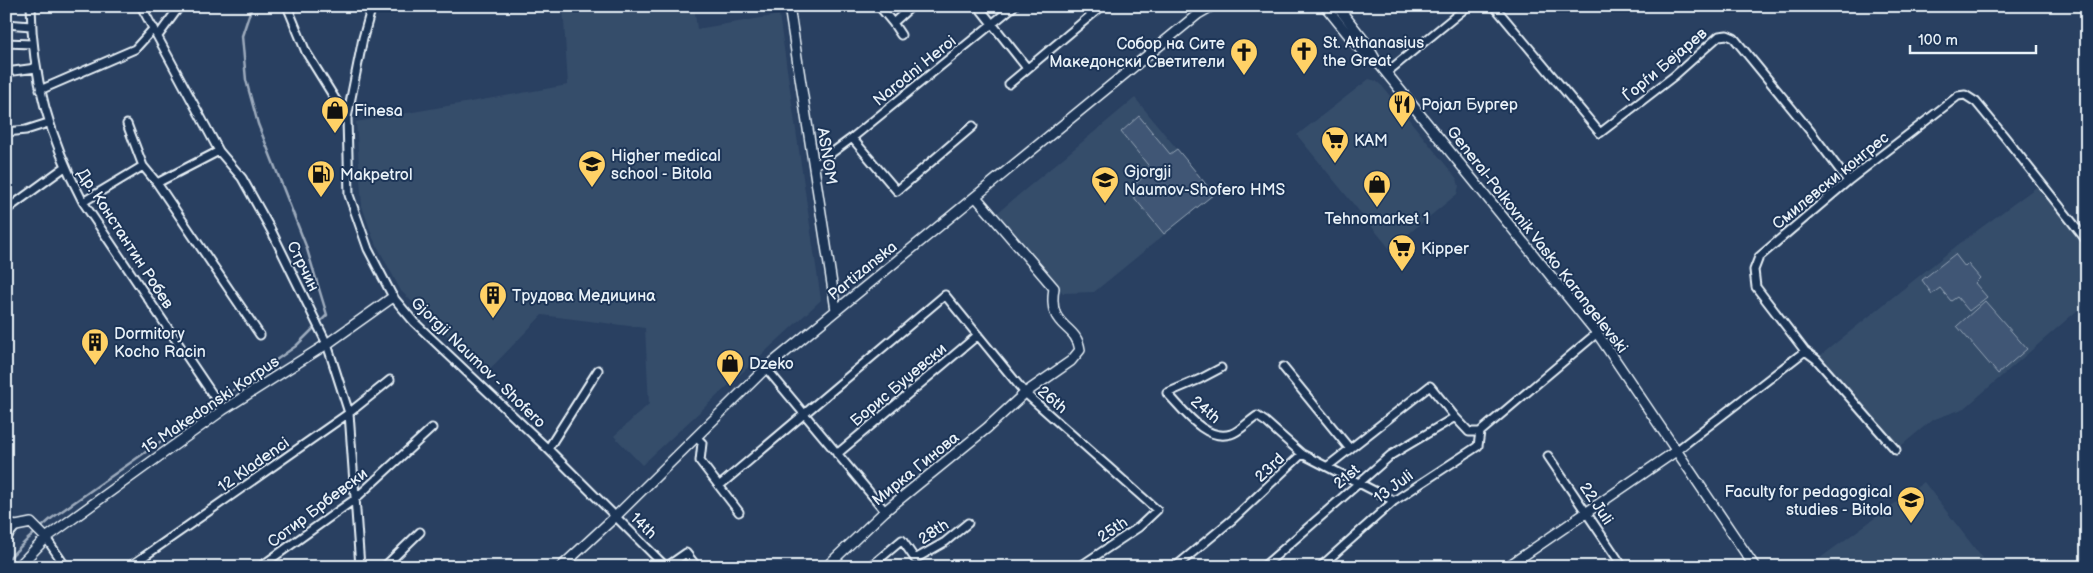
<svg xmlns="http://www.w3.org/2000/svg" width="2093" height="573" font-family="'Balsamiq Sans',sans-serif">
<rect width="100%" height="100%" fill="#294061"/>
<filter id="ink" filterUnits="userSpaceOnUse"><feTurbulence type="fractalNoise" baseFrequency=".02" numOctaves="2"/><feDisplacementMap in="SourceGraphic" scale="10" xChannelSelector="R" yChannelSelector="G"/><feConvolveMatrix kernelMatrix="1 2 1 2 8 2 1 2 1" color-interpolation-filters="sRGB"/></filter>
<g filter="url(#ink)">
<path fill="#364d6b" d="M563 6H694L697 29 779 15 821 300 642 465 614 436 649 404 645 328 542 315 486 373 401 291 373 238 362 206 356 122 568 85Z
M1369 79 1376 81 1382 86 1457 179 1459 186 1457 194 1390 249 1297 135Z
M1135 98 1214 194 1094 292 1063 293 996 214Z
M2042 183 2087 241V302L1965 408 1932 420 1896 450 1816 359 1959 244Z
M1924 482 1989 567H1808Z"/>
<path fill="#415774" stroke="#94a4b6" d="M1139 116 1170 154 1177 149 1214 194 1164 234 1128 190 1152 170 1121 132Z
M1955 254 1965 267 1968 264 1980 278 1975 283 1987 297 1969 311 1957 297 1951 301 1940 288 1932 294 1922 280Z
M1985 301 2027 349 1998 374 1957 326Z"/>
<g fill="none" stroke-linecap="round" stroke-linejoin="round">
<path stroke="#9dabbd" stroke-width="2.5" d="M6 561 28 539 52 518 296 346 327 315 306 246 258 124 246 80 242 36 252 6"/>
<g stroke="#e8f1f8" stroke-width="11">
<path id="minor" d="M31 6C32 78 50 139 83 202L223 410
M141 6 219 151 242 178 271 230 327 344 349 413 360 567
M287 6 306 52 347 118
M372 6 363 38 347 118 349 195 368 249 393 297 414 322 548 449 666 567 686 553 697 567
M879 6 893 23 912 6
M978 6 1027 68
M1494 6 1600 133 1674 76 1719 36 1727 35 1734 38 1811 132 1848 181
M893 23 901 35
M6 24 31 26
M158 36 180 6
M6 43 32 44
M6 72 36 68
M1386 73 1468 6
M1009 84 1102 6
M40 90 135 49 154 28
M127 124 143 166 157 183 260 335
M6 132 26 130 48 123
M852 138 897 191 973 126
M814 166 852 138 1014 6
M157 183 219 151
M83 202 143 166
M6 210 65 167
M1283 367 1350 449
M766 368 885 511
M1221 368 1200 379 1167 393C1183 409 1205 442 1231 434 1239 432 1249 421 1257 416L1266 422 1302 454 1394 501
M696 437 702 443 700 461 739 512
M548 449 598 370
M1896 450 1816 359 1805 351 1756 287 1754 270 1759 257 1848 181 1958 96 1965 95 1976 102 2004 136 2087 241
M1676 451 1805 351
M837 454 978 335
M1548 456 1623 567
M1328 466 1430 386 1455 417 1469 432H1480L1597 333
M719 486 945 295 1025 393 1157 510 1139 527 1079 567
M6 538 16 526
M46 538 66 567
M129 567 349 413 390 380
M260 567 355 499 432 428
M384 567 420 532
M870 567 902 540 915 559 945 542 968 523
M1175 567 1233 519 1302 454
M1263 567 1391 455 1455 417
M1320 567 1394 501 1478 446 1480 432"/>
</g>
<g stroke="#e8f1f8" stroke-width="12">
<path id="tertiary" d="M789 6 836 310
M1325 6 1359 48 1373 58
M1337 6 1366 43 1375 59 1597 333 1755 567
M6 524 16 526 31 523 46 538 18 567
M46 538 223 410 327 344 393 297
M561 567 615 517 766 368 1198 14 1212 6
M826 567 885 511 987 428 1025 393 1071 361 1080 350C1076 322 1047 330 1054 288L976 197
M1507 567 1676 451"/>
</g>
<use href="#minor" stroke="#1d3557" stroke-width="7"/>
<use href="#tertiary" stroke="#1d3557" stroke-width="9"/>
</g>
</g>
<defs>
<g id="church-pin" transform="scale(1.4375)"><path d="M0 17L-7.5 6A9.5 9.5 0 1 1 7.5 6Z" fill="#ffd166" stroke="#1d3557"/><path d="M-1.2-6h2.4v3.5h3.3v2.4h-3.3V6h-2.4V-.1h-3.3v-2.4h3.3Z" fill="#111"/></g>
<g id="restaurant-pin" transform="scale(1.4375)"><path d="M0 17L-7.5 6A9.5 9.5 0 1 1 7.5 6Z" fill="#ffd166" stroke="#1d3557"/><path d="M-5-6h1v4h1v-4h1v4h1v-4h1v5L-1.5 .5V6h-2V.5L-5-1ZM5-6V6H3V1.5H1.5Q1.5-4 5-6Z" fill="#111"/></g>
<g id="shop-pin" transform="scale(1.4375)"><path d="M0 17L-7.5 6A9.5 9.5 0 1 1 7.5 6Z" fill="#ffd166" stroke="#1d3557"/><path d="M-5-2.5h2.3a2.7 3.5 0 0 1 5.4 0H5L5.5 6h-11ZM-1.5-2.5h3a1.5 2.3 0 0 0-3 0Z" fill="#111"/></g>
<g id="supermarket-pin" transform="scale(1.4375)"><path d="M0 17L-7.5 6A9.5 9.5 0 1 1 7.5 6Z" fill="#ffd166" stroke="#1d3557"/><path d="M-6-5.5h2.5l.6 2H6L4.5 2H-2.5L-4.4-4H-6ZM-1.5 3.2a1.3 1.3 0 1 0 .1 0ZM3 3.2a1.3 1.3 0 1 0 .1 0Z" fill="#111"/></g>
<g id="university-pin" transform="scale(1.4375)"><path d="M0 17L-7.5 6A9.5 9.5 0 1 1 7.5 6Z" fill="#ffd166" stroke="#1d3557"/><path d="M0-5L7-2L0 1L-7-2ZM-4 1L0 2.5L4 1V4Q0 6-4 4Z" fill="#111"/></g>
<g id="fuel-pin" transform="scale(1.4375)"><path d="M0 17L-7.5 6A9.5 9.5 0 1 1 7.5 6Z" fill="#ffd166" stroke="#1d3557"/><path d="M-5.5-6h7V0h2V4h1.3V-2.5L3-4.5l.8-.8L6-3V5H2.5V1h-1V6h-7ZM-4.2-4.7v3.2H.2V-4.7Z" fill="#111"/></g>
<g id="school-pin" transform="scale(1.4375)"><path d="M0 17L-7.5 6A9.5 9.5 0 1 1 7.5 6Z" fill="#ffd166" stroke="#1d3557"/><path d="M0-5L7-2L0 1L-7-2ZM-4 1L0 2.5L4 1V4Q0 6-4 4Z" fill="#111"/></g>
<g id="building-pin" transform="scale(1.4375)"><path d="M0 17L-7.5 6A9.5 9.5 0 1 1 7.5 6Z" fill="#ffd166" stroke="#1d3557"/><path d="M-4-6H4V6H1V3H-1V6H-4ZM-2.5-4.3h1.7v1.8h-1.7ZM.8-4.3h1.7v1.8H.8ZM-2.5-1h1.7V.8h-1.7ZM.8-1h1.7V.8H.8Z" fill="#111"/></g>
</defs>
<g fill-rule="evenodd">
<use href="#church-pin" x="1304" y="51"/>
<use href="#church-pin" x="1244" y="52"/>
<use href="#restaurant-pin" x="1402" y="104"/>
<use href="#shop-pin" x="335" y="110"/>
<use href="#supermarket-pin" x="1335" y="140"/>
<use href="#university-pin" x="592" y="164"/>
<use href="#fuel-pin" x="321" y="174"/>
<use href="#school-pin" x="1105" y="180"/>
<use href="#shop-pin" x="1377" y="184"/>
<use href="#supermarket-pin" x="1402" y="248"/>
<use href="#building-pin" x="493" y="295"/>
<use href="#building-pin" x="95" y="342"/>
<use href="#shop-pin" x="730" y="363"/>
<use href="#university-pin" x="1911" y="500"/>
</g>
<g text-anchor="middle" stroke-width="4" stroke-linejoin="round" paint-order="stroke">
<g font-size="16" fill="#e8f1f8" stroke="#1d3557" text-anchor="start">
<text x="1323" y="48">St. Athanasius<tspan x="1323" dy="18">the Great</tspan></text>
<text x="1225" y="49" text-anchor="end">Собор на Сите<tspan x="1225" dy="18">Македонски Светители</tspan></text>
<text x="1421" y="110">Ројал Бургер</text>
<text x="354" y="116">Finesa</text>
<text x="1354" y="146">KAM</text>
<text x="611" y="161">Higher medical<tspan x="611" dy="18">school - Bitola</tspan></text>
<text x="1124" y="177">Gjorgji<tspan x="1124" dy="18">Naumov-Shofero HMS</tspan></text>
<text x="340" y="180">Makpetrol</text>
<text x="1377" y="224" text-anchor="middle">Tehnomarket 1</text>
<text x="1421" y="254">Kipper</text>
<text x="512" y="301">Трудова Медицина</text>
<text x="114" y="339">Dormitory<tspan x="114" dy="18">Kocho Racin</tspan></text>
<text x="749" y="369">Dzeko</text>
<text x="1892" y="497" text-anchor="end">Faculty for pedagogical<tspan x="1892" dy="18">studies - Bitola</tspan></text>
</g>
<g font-size="16" fill="#e8f1f8" stroke="#1d3557">
<text transform="translate(1664 64) rotate(-40)" y="6">Ѓорѓи Бејарев</text>
<text transform="translate(914 70) rotate(-39)" y="6">Narodni Heroi</text>
<text transform="translate(828 156) rotate(81)" y="6">ASNOM</text>
<text transform="translate(1830 180) rotate(-39)" y="6">Смилевски конгрес</text>
<text transform="translate(126 238) rotate(57)" y="6">Др. Константин Робев</text>
<text transform="translate(1538 239) rotate(52)" y="6">General-Polkovnik Vasko Karangelevski</text>
<text transform="translate(304 266) rotate(64)" y="6">Стрчин</text>
<text transform="translate(862 270) rotate(-39)" y="6">Partizanska</text>
<text transform="translate(479 362) rotate(44)" y="6">Gjorgji Naumov - Shofero</text>
<text transform="translate(898 384) rotate(-40)" y="6">Борис Буџевски</text>
<text transform="translate(1053 399) rotate(40)" y="6">26th</text>
<text transform="translate(210 404) rotate(-34)" y="6">15 Makedonski Korpus</text>
<text transform="translate(1206 409) rotate(40)" y="6">24th</text>
<text transform="translate(253 464) rotate(-35)" y="6">12 Kladenci</text>
<text transform="translate(1269 467) rotate(-44)" y="6">23rd</text>
<text transform="translate(915 468) rotate(-39)" y="6">Мирка Гинова</text>
<text transform="translate(1346 476) rotate(-41)" y="6">21st</text>
<text transform="translate(1393 486) rotate(-36)" y="6">13 Juli</text>
<text transform="translate(1597 503) rotate(56)" y="6">22 Juli</text>
<text transform="translate(317 507) rotate(-37)" y="6">Сотир Брбевски</text>
<text transform="translate(644 525) rotate(44)" y="6">14th</text>
<text transform="translate(1112 529) rotate(-34)" y="6">25th</text>
<text transform="translate(933 531) rotate(-33)" y="6">28th</text>
</g>
</g>
<rect width="2093" height="573" fill="none" stroke="#1d3557" stroke-width="25"/>
<rect x="12" y="12" width="2068" height="548" fill="none" stroke="#e8f1f8" stroke-width="2" filter="url(#ink)"/>
<path d="M1910 45v8h126v-8" fill="none" stroke="#e8f1f8" stroke-width="2.5"/>
<text x="1918" y="45" font-size="15" fill="#e8f1f8" stroke="#1d3557" stroke-width="4" paint-order="stroke">100 m</text>
</svg>
